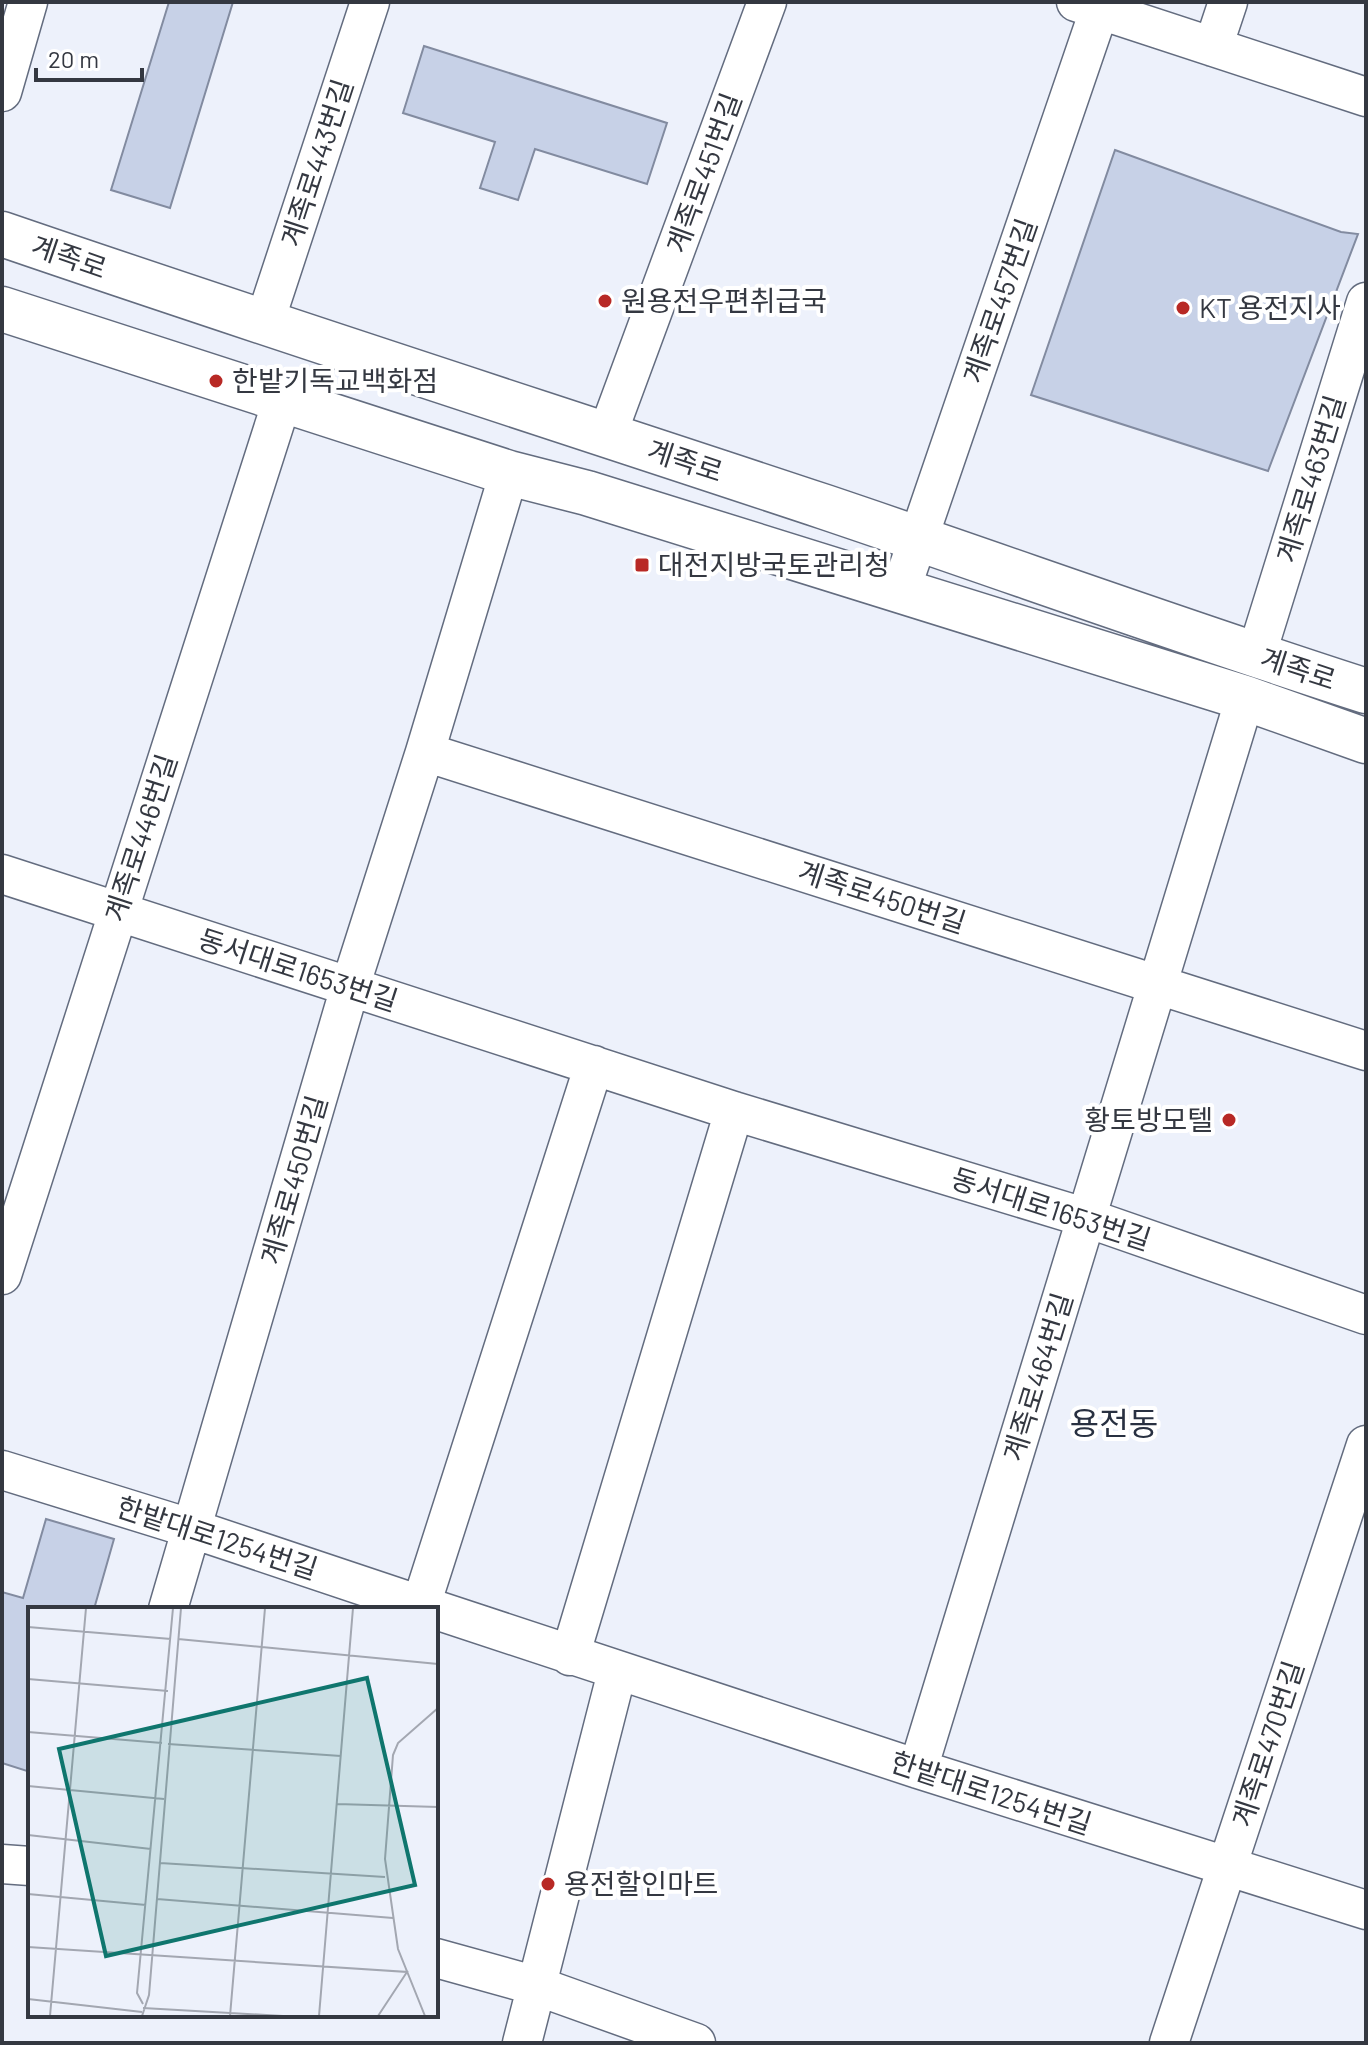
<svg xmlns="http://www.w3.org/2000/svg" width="1368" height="2045" font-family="Barlow,'Noto Sans KR',sans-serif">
<rect width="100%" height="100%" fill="#edf1fb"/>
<path fill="#c7d1e7" stroke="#828ba0" stroke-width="2" d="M169 2H233L170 208 111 190Z
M424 46 667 123 647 184 535 149 518 200 480 188 495 142 403 113Z
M1115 150 1341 232 1358 234 1268 471 1031 395Z
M46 1519 114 1539 94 1609H30V1772L2 1763V1592L23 1598Z"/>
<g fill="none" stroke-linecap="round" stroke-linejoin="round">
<g stroke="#636c7f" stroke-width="41">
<path id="minor" d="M1076 2 1366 97
M1213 47 1228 2
M2 92 28 2
M264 324 370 2
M607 435 767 2
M900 592 1102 2
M1256 656 1366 302
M425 752 1366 1051
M2 874 734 1111 1087 1218 1366 1315
M2 1275 282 401
M2 1470 193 1529 432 1609
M421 1605 594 1065
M168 1609 350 987 425 752 509 473
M436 1610 918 1769 1366 1910
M570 1656 734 1111
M918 1769C1028 1412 1134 1054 1245 698
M2 1864 30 1866
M436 1958 537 1986 696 2043
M522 2043 617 1672
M1169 2043 1366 1445"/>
</g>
<g stroke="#636c7f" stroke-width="47">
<path id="major" d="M2 234C276 328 551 416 825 507 1006 568 1185 633 1366 691
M2 309 509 473 587 493 1245 698 1366 741"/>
</g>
<use href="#minor" stroke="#fff" stroke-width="38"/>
<use href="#major" stroke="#fff" stroke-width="44"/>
</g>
<g fill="#b82925" stroke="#fff" stroke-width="3">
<circle cx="605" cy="301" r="8"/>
<circle cx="1183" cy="308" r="8"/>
<circle cx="216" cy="381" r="8"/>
<rect x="634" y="557" width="16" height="16" rx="4"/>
<circle cx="1229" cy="1120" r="8"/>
<circle cx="548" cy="1884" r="8"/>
</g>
<g text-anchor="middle" stroke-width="8" stroke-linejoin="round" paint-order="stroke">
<g font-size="28" fill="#343841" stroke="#fff">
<text transform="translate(317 163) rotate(-72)" y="10">계족로443번길</text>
<text transform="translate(704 173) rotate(-70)" y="10">계족로451번길</text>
<text transform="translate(69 257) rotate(19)" y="10">계족로</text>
<text transform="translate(1000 301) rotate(-71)" y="10">계족로457번길</text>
<text transform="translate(685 461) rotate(18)" y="10">계족로</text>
<text transform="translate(1311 479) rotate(-73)" y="10">계족로463번길</text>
<text transform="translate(1298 669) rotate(18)" y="10">계족로</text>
<text transform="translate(141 838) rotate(-72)" y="10">계족로446번길</text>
<text transform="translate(882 897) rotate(18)" y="10">계족로450번길</text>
<text transform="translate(298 970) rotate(18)" y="10">동서대로1653번길</text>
<text transform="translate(294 1180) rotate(-74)" y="10">계족로450번길</text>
<text transform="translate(1051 1209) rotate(18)" y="10">동서대로1653번길</text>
<text transform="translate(1038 1377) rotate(-73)" y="10">계족로464번길</text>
<text transform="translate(217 1538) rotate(18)" y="10">한밭대로1254번길</text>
<text transform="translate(1268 1744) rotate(-72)" y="10">계족로470번길</text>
<text transform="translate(991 1793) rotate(18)" y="10">한밭대로1254번길</text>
</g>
<g font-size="28" fill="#343841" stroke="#fff" text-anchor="start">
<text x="621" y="311">원용전우편취급국</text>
<text x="1199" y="318">KT 용전지사</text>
<text x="232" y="391">한밭기독교백화점</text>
<text x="658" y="575">대전지방국토관리청</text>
<text x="1213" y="1130" text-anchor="end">황토방모텔</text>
<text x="564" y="1894">용전할인마트</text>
</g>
<g font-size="32" fill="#283041" stroke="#fff">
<text x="1114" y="1435">용전동</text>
</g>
</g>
<g transform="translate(28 1607)">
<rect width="410" height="410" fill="#edf1fb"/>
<path fill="none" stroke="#a3a7b1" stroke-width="2" d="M0 20 143 32M150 32 410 57M0 72 140 84M0 125 134 136M140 137 313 149M0 179 136 192M309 197 410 200M0 228 123 242M132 256 357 270M0 287 118 298M129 292 365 311M0 340 379 365 350 409M0 392 114 405M115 397 109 386 145 1M115 401 255 409M22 409 58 1M114 409 121 388 153 1M202 409 237 1M291 409 325 1M397 409 370 342 357 252 365 148 370 136 410 101"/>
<path fill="#0f766e" fill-opacity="0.15" stroke="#0f766e" stroke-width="4" d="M339 71 387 278 78 349 31 142Z"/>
<rect width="410" height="410" fill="none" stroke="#343841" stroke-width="4"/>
</g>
<rect width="1368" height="2045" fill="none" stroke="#343841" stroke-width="8"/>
<path d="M36 68v12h106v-12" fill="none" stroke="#343841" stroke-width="4"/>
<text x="48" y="68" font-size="24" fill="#343841" stroke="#ffffff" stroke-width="6" paint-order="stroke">20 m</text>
</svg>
